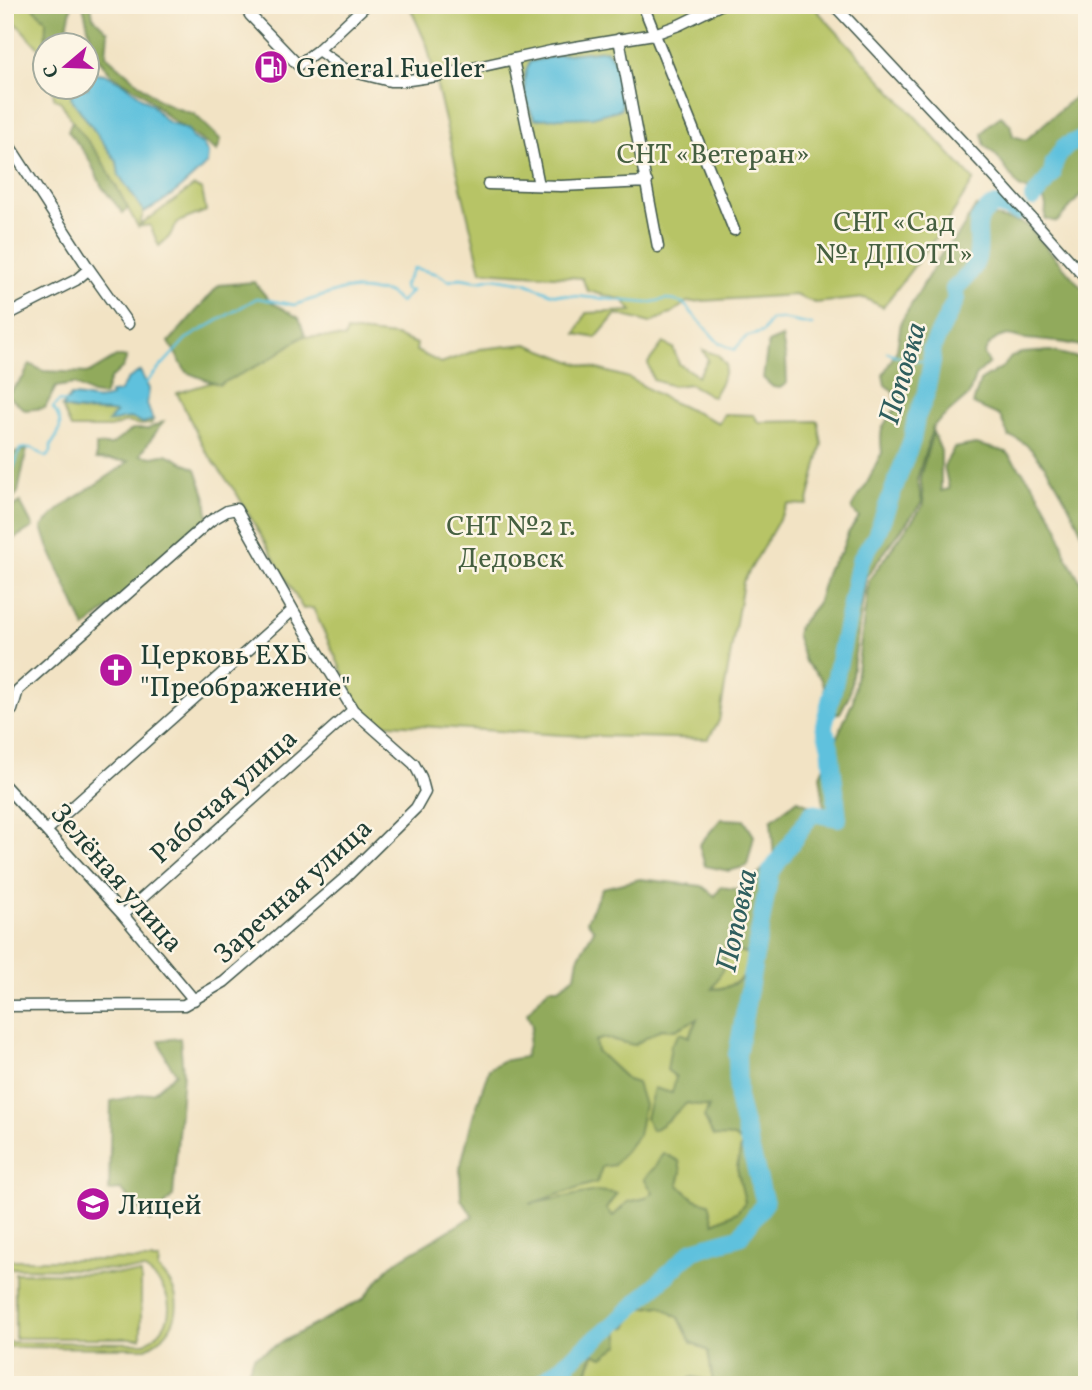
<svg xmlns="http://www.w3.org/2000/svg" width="1092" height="1390" font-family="Vollkorn,serif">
<rect width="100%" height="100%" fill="#fcf5e5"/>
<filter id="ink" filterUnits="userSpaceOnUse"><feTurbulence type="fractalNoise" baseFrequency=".0143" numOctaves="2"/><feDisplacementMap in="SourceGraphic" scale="14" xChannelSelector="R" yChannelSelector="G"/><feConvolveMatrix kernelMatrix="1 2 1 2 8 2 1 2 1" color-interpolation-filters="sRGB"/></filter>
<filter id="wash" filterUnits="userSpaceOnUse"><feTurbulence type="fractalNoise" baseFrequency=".00686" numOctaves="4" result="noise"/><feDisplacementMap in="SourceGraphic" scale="28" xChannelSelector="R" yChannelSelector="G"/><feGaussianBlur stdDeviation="1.57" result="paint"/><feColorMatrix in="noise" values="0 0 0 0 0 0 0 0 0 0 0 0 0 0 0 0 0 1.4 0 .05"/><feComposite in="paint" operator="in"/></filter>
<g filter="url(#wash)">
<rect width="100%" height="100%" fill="#f2e3c4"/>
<path fill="#b7c466" stroke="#6b804d" stroke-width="2" d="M5 5H30L66 38 70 45 46 46 45 55 5 11Z
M409 5H812L974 180 943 228 883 307 864 298 815 303 795 295 687 302 672 313 650 323 616 314 596 338 576 334 586 313 632 311 623 300 588 291 582 278 481 271 427 45Z
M53 88H72L71 98 117 162 119 175 144 212 139 226 194 186 202 190 206 211 178 222 169 237 159 246 150 225 138 227 100 157 72 121 61 102 54 98Z
M347 331 396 336 417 344 416 351 441 363 480 349 527 344 576 363 629 378 670 401 719 423 724 414 754 415 758 422 818 421 822 444 807 505 788 504 743 582 719 721 708 739 562 735 375 723 359 708 313 608 303 609 237 494 205 450 177 393 239 374 293 336 345 338Z
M663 343 673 348 679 364 698 376 708 360 703 350 718 355 726 365 722 381 713 397 690 384 673 386 653 380 648 363Z
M62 407C81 415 98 409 118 413L113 422C124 417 131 417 143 423L153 420 151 424 141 425 126 422 110 428H71Z
M729 949 756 955C748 976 734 989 711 989L722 971Z
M697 1018 688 1038 672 1094 646 1118 652 1130C666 1125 675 1112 687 1103L709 1107 734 1137 742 1142 737 1168 746 1202 737 1212 714 1223 694 1199 678 1185 681 1172 655 1167 644 1179 654 1192 646 1198 628 1202 613 1217 606 1209 616 1194 521 1206 597 1182 628 1080 597 1051 595 1041 605 1038 634 1045 661 1029 675 1030Z
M5 1260H159L158 1269C188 1296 180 1331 146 1348L5 1347V1342L145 1343C179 1324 175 1290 145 1270L10 1268 5 1270Z
M15 1273 141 1274V1338H15Z
M660 1306 679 1317 691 1342 708 1351 713 1382 693 1377 677 1385H583C590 1361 600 1333 627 1326L636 1309Z"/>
<path fill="#91aa5b" stroke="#587448" stroke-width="2" fill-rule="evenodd" d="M30 5H72L63 45 46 46 45 54V52L46 20Z
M83 5H91L93 17 108 32 106 55 157 99 172 107 194 114 221 140 217 151 168 117 144 94 111 74 94 53Z
M1087 86V153L1083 156 1087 163V188L1057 222 1045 219 1046 206 1042 193 1030 192 1019 187 996 155 985 146 982 134 990 124 1001 116 1010 124 1013 136 1026 140Z
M72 121 100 157 128 208 123 213 102 187 88 157 68 131Z
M976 206C983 208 985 212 991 215 1001 221 1015 218 1028 226L1087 294V348C1067 341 1046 341 1026 339 1018 339 1012 333 1004 336 994 338 988 345 984 354L989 363 975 376 969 395 933 426 917 479 922 502 866 577 849 696 840 713 830 714 825 705 824 686 819 676 805 662 796 634 799 626 817 604 828 568 841 552 848 533 859 517 852 510C854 498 861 495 866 485 872 474 875 464 882 453 879 429 881 427 896 408L893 391 885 385 883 375 897 350 901 322 943 251 957 237Z
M254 282 271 302 299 318 305 335 267 361 219 385 186 372 169 342 219 285Z
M782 337 786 359 787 383 780 388 773 387 763 378 768 343Z
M1050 351 1087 360V545C1077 520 1039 438 1009 437L1000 416 973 404 980 381 1004 366 1011 357 1021 353Z
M116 357H127L123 367 110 379 104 396 92 394 74 384 56 387 45 408 25 410 7 395 23 378 30 364 43 371 89 373Z
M163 422 140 455 153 457 167 454 196 469 206 498 209 523 85 628 48 546 42 527C66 497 101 485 129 461L96 459V445H111L133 429H148Z
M933 432 941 451V491L949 489 944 466 954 448 976 444 1006 452 1033 484 1058 527 1065 554 1087 593V1385H677L693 1377 713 1382 708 1351 691 1342 679 1318 660 1306 636 1309 627 1327 618 1329 620 1344 603 1357 593 1353 583 1385H242L254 1357 363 1299 391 1265 473 1216 461 1199 460 1169 472 1120 489 1069 502 1061 525 1057 532 1026 527 1013 549 988H559L575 976 578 958 594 930 587 921 602 888 640 879 702 886 715 896 721 887 742 890 774 858 771 820 798 800 825 812 820 775 853 701 869 580 924 504 920 477ZM729 949 755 955C749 976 734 989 712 989L722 971 724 961ZM697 1019 689 1037 680 1033 671 1045 667 1070 676 1077 672 1093 654 1088 646 1118 652 1130C666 1125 675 1112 687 1103L709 1107 704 1117 713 1136 734 1137 742 1143 737 1168 745 1202 737 1212 714 1223 709 1203 694 1199 678 1185 681 1172 679 1161 663 1153 655 1167 644 1179 653 1192 646 1198 628 1202 613 1216 606 1209 617 1193 596 1191 529 1204 597 1182 602 1167 614 1165 638 1135 644 1105 637 1083 628 1080 597 1051 595 1041 605 1038 634 1045 661 1029 675 1030Z
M27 449 18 492 5 509V462L10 454Z
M20 502 33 527 10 541H5V513Z
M721 819 744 820 754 836 747 866 729 871 705 866 699 845Z
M180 1038 183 1073 173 1196 151 1221 121 1190 109 1191 111 1101 154 1092 176 1073 167 1060 159 1040Z"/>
<path fill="#5ec1dd" stroke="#3e7f88" stroke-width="2" d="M606 50C619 64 625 89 621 109L592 117 535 119C525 104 520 78 530 62L559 55Z
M88 72 105 74 123 83 152 105 166 121 188 130 192 138 203 144 208 153 207 164C188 182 169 200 144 212L119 175 117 162 71 98 72 88H88Z
M140 371 149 389 147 404 153 420 143 423C126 414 124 420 108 422L116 413C97 409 80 414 62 407L71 396C88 396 95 403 111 397L110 393 119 392 128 379Z"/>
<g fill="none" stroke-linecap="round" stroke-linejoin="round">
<path stroke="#5ec1dd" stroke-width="2.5" d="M887 352 908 360 932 362
M144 385 186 339 257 298 294 305 345 289 387 292 400 302 412 291 405 290 404 285 414 268 438 274 449 281 460 278 479 281 493 278 525 283 553 294 647 303 667 299 683 303 718 342 734 350 746 337 763 332 770 320 781 319 812 325
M5 466 13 470 20 449C37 446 34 450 46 457L51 452V445C61 432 64 422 53 408L59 401 68 403
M570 1360 584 1385"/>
<path stroke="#5ec1dd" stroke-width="18" d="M1033 198 1052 175 1054 163 1064 147 1079 140 1087 141
M539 1385 619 1320 693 1250 739 1237 765 1203 738 1102 737 1055 770 873 812 813 838 818 830 747 824 725 833 690 860 561 876 536 912 440 916 418 925 397 932 362 931 350 956 299 954 289C964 280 973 271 977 258 983 235 967 218 996 205L1018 212"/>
</g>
</g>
<g filter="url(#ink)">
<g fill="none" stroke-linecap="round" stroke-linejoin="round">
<g stroke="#3f564a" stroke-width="13">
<path id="street" d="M244 5 250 15 298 65 318 50 366 5
M643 5 734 230
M834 5 983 164 1087 280
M619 39 658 247
M318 50 346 70 390 81H402L437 76 551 51 654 34 679 25 720 5
M513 59 539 185
M5 139 89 269 128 324
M488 184 561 186 647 182
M5 316 76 280 89 269
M5 786 123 915 194 1000
M47 830 293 610
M123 915 353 710
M5 1006 184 1005 224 982 346 877 416 808 425 792 421 777 414 764 353 710 293 610 236 509 227 511 210 521 18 690 12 710"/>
</g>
<use href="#street" stroke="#fff" stroke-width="10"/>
</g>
</g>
<defs>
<g id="fuel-disc" transform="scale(1.75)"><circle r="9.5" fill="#b5179e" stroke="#fcf5e5"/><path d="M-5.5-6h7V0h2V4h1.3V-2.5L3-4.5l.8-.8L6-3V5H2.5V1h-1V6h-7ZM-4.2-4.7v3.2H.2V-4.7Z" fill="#fff"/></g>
<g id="church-disc" transform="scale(1.75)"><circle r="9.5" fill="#b5179e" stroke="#fcf5e5"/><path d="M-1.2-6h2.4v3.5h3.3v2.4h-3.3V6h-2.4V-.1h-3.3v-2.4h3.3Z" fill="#fff"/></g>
<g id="school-disc" transform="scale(1.75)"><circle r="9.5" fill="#b5179e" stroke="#fcf5e5"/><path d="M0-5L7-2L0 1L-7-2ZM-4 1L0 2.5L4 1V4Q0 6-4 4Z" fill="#fff"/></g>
</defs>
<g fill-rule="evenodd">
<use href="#fuel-disc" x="271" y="67"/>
<use href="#church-disc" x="116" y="670"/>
<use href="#school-disc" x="93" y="1204"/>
</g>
<g text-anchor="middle" stroke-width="5" stroke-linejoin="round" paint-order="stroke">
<g font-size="28" fill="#1f3d34" stroke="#fcf5e5" text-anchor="start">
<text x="296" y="77">General Fueller</text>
<text x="140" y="664">Церковь ЕХБ<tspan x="140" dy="32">"Преображение"</tspan></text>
<text x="118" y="1214">Лицей</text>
</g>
<g font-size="28" fill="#455f40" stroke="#fcf5e5">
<text x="713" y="163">СНТ «Ветеран»</text>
<text x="894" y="231">СНТ «Сад<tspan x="894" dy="32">№1 ДПОТТ»</tspan></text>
<text x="511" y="535">СНТ №2 г.<tspan x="511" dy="32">Дедовск</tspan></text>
</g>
<g font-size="28" fill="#1f3d34" stroke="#fcf5e5">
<text transform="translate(223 795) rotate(-42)" y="10">Рабочая улица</text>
<text transform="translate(118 877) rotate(49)" y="10">Зелёная улица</text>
<text transform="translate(292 890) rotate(-42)" y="10">Заречная улица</text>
</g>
<g font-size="30" font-style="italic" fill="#2f5e5e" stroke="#fcf5e5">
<text transform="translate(902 373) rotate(-74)" y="10">Поповка</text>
<text transform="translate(736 920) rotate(-78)" y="10">Поповка</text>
</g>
</g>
<rect width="1092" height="1390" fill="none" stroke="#fcf5e5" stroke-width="28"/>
<g transform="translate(66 66) rotate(251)"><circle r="33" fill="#fcf5e5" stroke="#a4ab9e" stroke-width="2"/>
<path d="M0-5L12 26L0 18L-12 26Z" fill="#b5179e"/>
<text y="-10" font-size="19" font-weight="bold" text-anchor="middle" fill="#1f3d34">С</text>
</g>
</svg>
